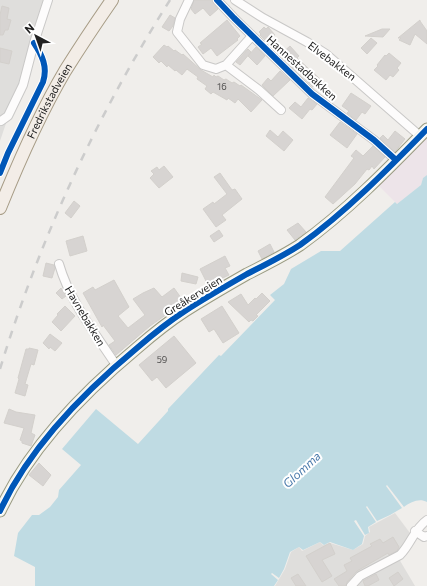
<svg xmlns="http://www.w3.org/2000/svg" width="427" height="586" font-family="Commissioner,sans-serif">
<rect width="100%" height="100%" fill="#f0eeeb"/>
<path fill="#dfdedc" d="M0 0H48L0 141Z
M395 513 410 533 399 559 415 586H275L285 569 291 552 299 547 302 551 320 542 323 545 330 543 353 550 363 544 365 536 370 532 369 527Z"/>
<path fill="#ede4e9" d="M427 129V175L423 178 421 185 397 204 374 181Z"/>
<path fill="#bfdbe3" d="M427 175V502C419 498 411 502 404 507L387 485 386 486 402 508 390 515 377 521 367 506 366 507 376 522 368 527 369 533 365 535 356 520 354 521 364 536 362 544 353 550 330 542 324 545 320 542 303 550 299 547 290 552 284 569 279 578 272 573 271 574 278 580 274 586H35V567L14 556 18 533 32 515H39L50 507 58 497 59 490 81 465 62 449 96 409 138 444 168 411V409L219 355 221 356 275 300 270 295 284 284 291 269 321 251H340L395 202 397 204 421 185 423 178Z"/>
<path fill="#d7d4d2" stroke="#d3d0cc" d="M194 0H212L218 9 210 16 203 8 195 14 191 9Z
M2 6 9 8 7 19 11 20 8 30H5L3 35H0V15Z
M170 15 175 18 173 26 169 31 162 27Z
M227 20 240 36 237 39 238 40 217 56 211 48 203 54 198 47 202 44 200 43Z
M420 20V21L427 31V44L415 34 410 45 399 40 401 38H398Z
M264 27 266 29 268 27 275 35 272 38 277 43 273 48 260 35 261 34 259 32Z
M382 29H390L383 37 365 36Z
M371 38 377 43 367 54 361 48Z
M164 45 167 47 168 46 174 51 175 50 182 55 183 54 201 70 213 77 214 75 216 77 218 76 224 80 226 79 232 83 234 82 240 86 241 85 262 100 251 112 238 99 235 103 228 98 227 100 213 92 211 94 205 89 207 86 197 79 198 77 187 69 182 75 176 70 175 71 168 65 167 67 161 61 159 63 153 57Z
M290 46 299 56 297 58 320 79 313 87 280 55Z
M256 47 265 56 257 65 248 56Z
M0 48 12 51 9 64 0 62Z
M248 49 251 52 240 65 236 62Z
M389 53 401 63 397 68 399 70 393 77 390 75 386 80 374 70 378 66 377 65 385 55 386 56Z
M280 71 290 80 273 96 262 85 268 78 271 81Z
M351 93 371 106 365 114 362 112 356 120 347 113 349 111 342 106Z
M308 98 317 104 312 110 310 109 302 119 289 108 295 102 301 107Z
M340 122 357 134 347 148 330 135Z
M270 130 278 137 283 131 293 140 284 151 266 136Z
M395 131 405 139 395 152 380 138 383 135 388 140Z
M373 146 385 157 374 169 372 166 369 170 367 169 355 184 333 204 325 197 354 158 351 156 356 150 363 156Z
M164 166 173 177 159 188 150 178 154 174 151 171 157 167 159 170Z
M220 173 232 190 235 189 242 199 222 215 226 220 216 227 203 209 213 202 214 204 227 194 214 177Z
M74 201 80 206 71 218 65 213Z
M298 223 306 232 295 240 287 230Z
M219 230 223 236 214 242 210 236Z
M83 236 87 251 70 256 66 241Z
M270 244 274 252 262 259 258 251Z
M225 256 230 266 225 268 229 275 208 285 200 269Z
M46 263 54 265 55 268 52 278 43 276Z
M182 273 198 277 196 284 181 281Z
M114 280 129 307 118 316 128 328 145 315 133 299 143 293 154 288 162 297 174 288 184 302 150 326 116 355 109 345 115 341 103 325 102 327 83 293 93 287 95 290Z
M61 288 66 296 62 299 56 293Z
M262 293 270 301 256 315 258 316 253 321 251 320 249 322 228 302 241 294 248 305 255 298 256 299Z
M65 306 75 316 61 331 52 322 58 315 57 314Z
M222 306 239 333 223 343 214 329 209 332 201 319Z
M50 334 62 343 55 351 50 347 49 349 43 343Z
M174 336 196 363 166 388 157 377 152 381 139 365Z
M29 348 38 350 34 365 31 364 25 384 28 385 25 396 15 393 19 379 18 378 26 349H29Z
M9 409 16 412 35 415 31 433 35 435 31 446 22 443V441L20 440 24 428 4 423Z
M39 463 51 475 43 486 29 475Z
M393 537 399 547 397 551 389 555 388 553 357 571 347 582 346 586H339L334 579 347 571 344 565 352 561 350 558 372 546 370 544 380 539 383 543Z
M330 543 335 554 322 560 332 576 322 582 306 556Z
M398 572 403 579 394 586 389 578Z
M298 574 306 586H296L291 578Z
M376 574 379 580 368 586H365L363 581Z"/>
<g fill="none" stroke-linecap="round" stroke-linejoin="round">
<g stroke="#c9c8c7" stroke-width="10">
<path id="minor" d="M189 0 180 19 177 32 203 65 216 69 226 65 252 36
M217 0 234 18 312 94 374 140 396 160
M235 0 263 18 307 42 326 54 420 136
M226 65 259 90 281 110
M1 121 8 116 23 85 34 43 48 0
M59 264C70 302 95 333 116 365
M415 531 424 537 427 536
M351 586 360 576 400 555C411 544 414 529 427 520"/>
</g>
<g stroke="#999a82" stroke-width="13">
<path id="secondary" d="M0 511C29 448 84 392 137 348 152 335 168 322 185 311 205 298 226 286 247 274 265 265 283 256 300 245 346 212 388 169 427 129"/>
</g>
<g stroke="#a79c86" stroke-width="14">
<g id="primary">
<path id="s1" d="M0 208C19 161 39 115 65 71 80 47 96 23 112 0"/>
</g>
</g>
<use href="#minor" stroke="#fdfcfc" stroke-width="8"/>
<use href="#secondary" stroke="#f4f4ed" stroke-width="11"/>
<use href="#primary" stroke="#f3ede7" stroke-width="12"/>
<path stroke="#ccc" stroke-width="2.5" stroke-dasharray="8 8" stroke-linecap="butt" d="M0 369C40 238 97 115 170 0"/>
<g stroke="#fff" stroke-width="8">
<path id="cycleway" d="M217 0 234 18 312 94 374 140 396 160
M0 173 8 153 43 82C48 67 42 55 34 43
M0 511C29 448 84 392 137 348 152 335 168 322 185 311 205 298 226 286 247 274 265 265 283 256 300 245 346 212 388 169 427 129"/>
</g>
<use href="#cycleway" stroke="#0057b8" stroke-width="6"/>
</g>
<g text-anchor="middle" stroke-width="4" stroke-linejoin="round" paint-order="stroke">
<g font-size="9" fill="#4f4e4e">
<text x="222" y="90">16</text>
<text x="162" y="363">59</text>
</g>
<g font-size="11" fill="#222" stroke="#fff">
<text transform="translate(332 61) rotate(37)" y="4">Elvebakken</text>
<text transform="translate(302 68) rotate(42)" y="4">Hannestadbakken</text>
<text dy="4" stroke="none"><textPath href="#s1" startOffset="118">Fredrikstadveien</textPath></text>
<text transform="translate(193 296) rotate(-32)" y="4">Greåkerveien</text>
<text transform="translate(85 316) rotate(59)" y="4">Havnebakken</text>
</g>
<g font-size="12" font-style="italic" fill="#4a7aab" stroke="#fff">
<text transform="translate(302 470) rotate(-43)" y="4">Glomma</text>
</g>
</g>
<g transform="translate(36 36) rotate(319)" stroke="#ffffff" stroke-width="3" paint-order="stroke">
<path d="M0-3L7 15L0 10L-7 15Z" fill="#222222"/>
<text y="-6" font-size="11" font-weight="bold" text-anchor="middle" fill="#222222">N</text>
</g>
</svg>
